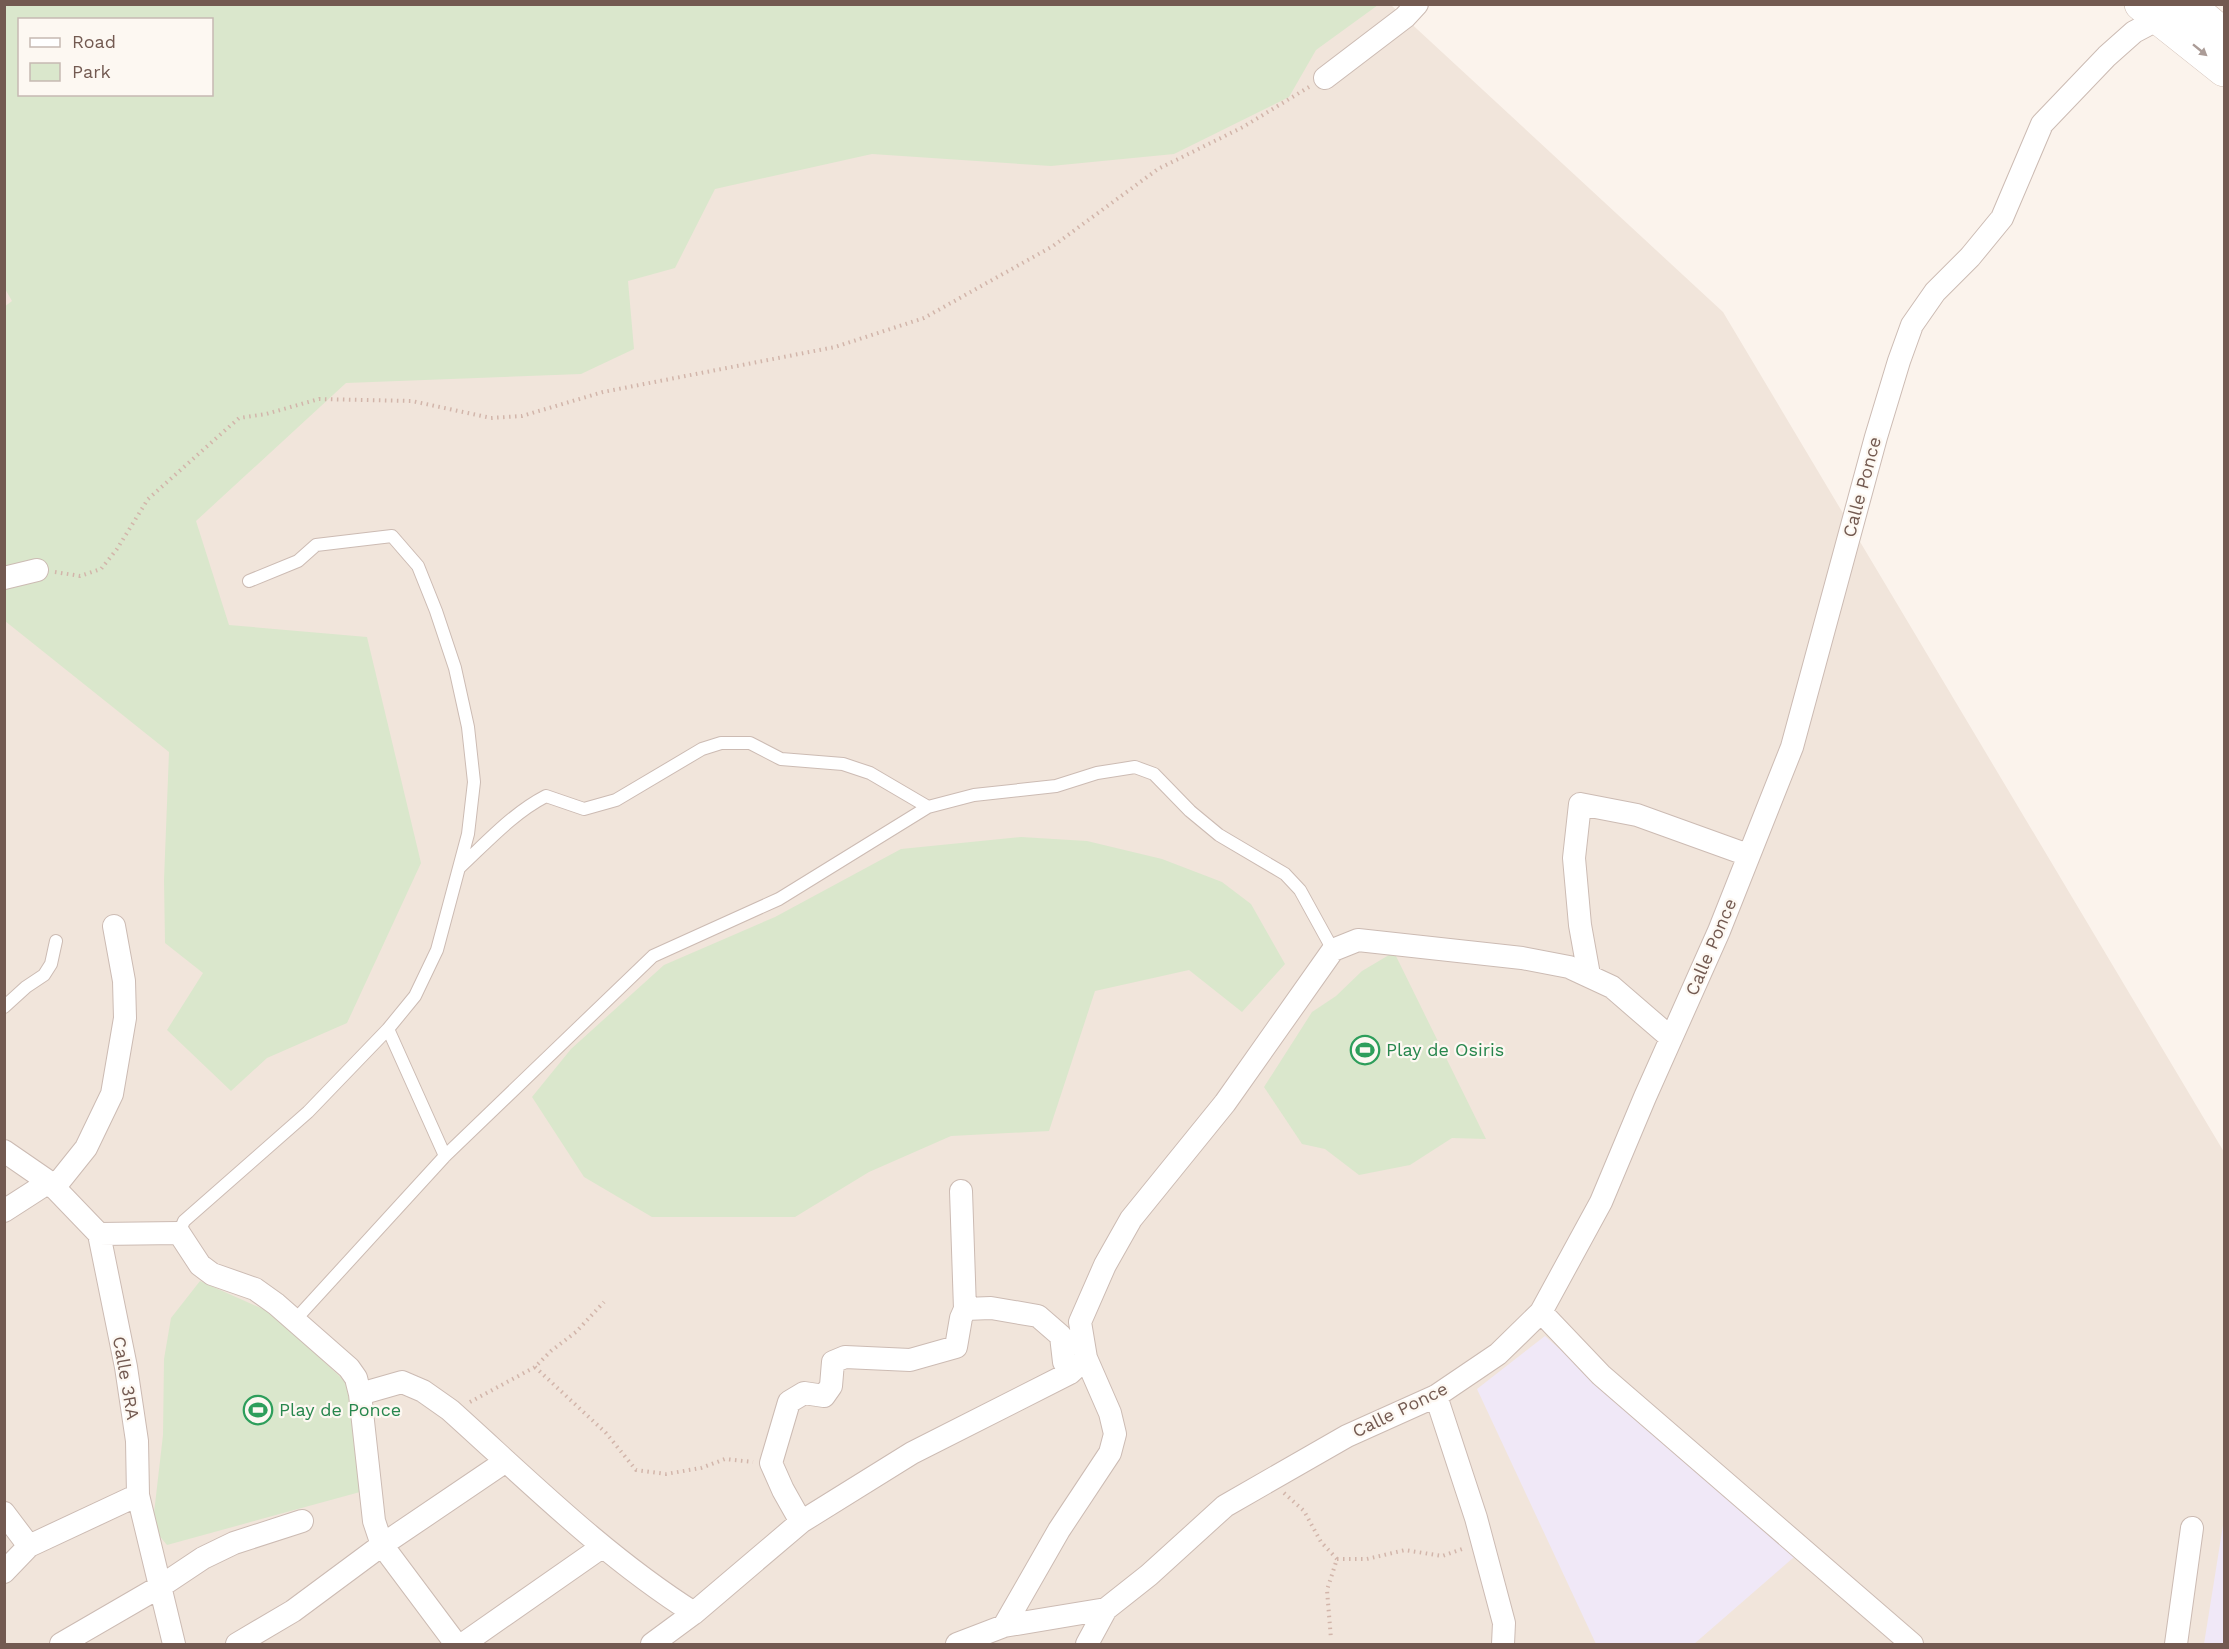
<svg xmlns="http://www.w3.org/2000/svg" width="2229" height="1649" font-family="'Work Sans',sans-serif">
<rect width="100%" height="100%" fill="#fbf3ec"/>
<path fill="#f1e5db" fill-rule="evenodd" d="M5 5H1391L1723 312 2224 1152V1644H5ZM20 20H212V94H20Z"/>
<path fill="#f0e8f7" d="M1545 1336 1794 1557 1694 1644H1596L1477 1389Z
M2224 1519V1644H2204Z"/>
<path fill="#dae7cc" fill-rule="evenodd" d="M5 5H1378L1316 50 1289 97 1174 154 1051 166 872 154 715 189 675 268 628 281 634 349 581 374 346 383 196 521 229 625 367 637 421 863 347 1023 267 1058 231 1091 167 1030 203 973 165 943 164 880 169 752 5 621 4 307 12 301 4 287ZM20 20H212V94H20Z
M1021 837 1087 841 1162 859 1222 882 1251 904 1285 964 1242 1012 1189 970 1095 991 1049 1131 951 1136 869 1172 795 1217H652L584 1177 532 1097 571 1049 664 965 775 917 901 849Z
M1394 952 1486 1139 1452 1138 1410 1165 1359 1175 1325 1149 1302 1144 1264 1087 1312 1012 1336 996 1362 971Z
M200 1281 272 1313 350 1386 360 1492 167 1545 157 1533 154 1513 163 1435 164 1359 171 1318Z"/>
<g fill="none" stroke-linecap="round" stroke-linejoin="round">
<g stroke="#ccbbb3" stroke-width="14">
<path id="lane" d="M459 868C487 842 513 813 546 796L584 809 616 800 702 749 721 743H750L781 759 843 764 870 773 928 807
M4 1007 26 987 44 975 51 964 56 941
M388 1029 445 1156
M179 1233 184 1221 308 1112 388 1029 415 996 437 950 468 834 474 782 468 727 455 668 436 611 418 566 392 536 316 545 298 561 249 581
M295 1320 445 1156 653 956 779 899 928 807 974 795 1056 786 1097 773 1135 767 1154 774 1190 811 1219 835 1285 874 1300 890 1333 950"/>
</g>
<g stroke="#ccbbb3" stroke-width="24">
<path id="street" d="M1325 78 1405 17 1417 4
M4 578 37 570
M1589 975 1580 925 1574 858 1580 804 1637 815 1748 855
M4 1151 49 1182 99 1234 126 1367 137 1441 138 1495 174 1644
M54 1188 86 1148 112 1094 125 1018 124 981 114 926
M961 1191 965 1309
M4 1211 49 1182
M99 1234 179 1233 200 1265 212 1274 255 1289 276 1304 349 1368 356 1378 360 1394 374 1521 382 1545 456 1644
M1541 1312 1601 1375 1912 1644
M360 1394 402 1382 423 1391 450 1410C529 1481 604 1556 694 1613
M1436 1396 1476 1518 1504 1623 1503 1644
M4 1513 29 1546
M801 1522 783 1490 771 1463 789 1402 804 1393 824 1396 831 1386 833 1362 845 1357 910 1360 956 1347 961 1318 965 1309 991 1308 1038 1316 1061 1336 1064 1362 1070 1373
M4 1572 29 1546 138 1495
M1004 1626 1059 1530 1110 1453 1115 1434 1110 1413 1086 1358 1080 1322 1105 1265 1131 1219 1225 1103 1333 950 1358 940 1522 958 1569 967 1612 987 1671 1038
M61 1644 161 1586 203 1558 234 1543 302 1521
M237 1644 293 1611 382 1545 506 1461
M463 1644 602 1547
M652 1644 694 1613 801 1522 912 1453 1070 1373 1086 1358
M957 1644 1004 1626 1106 1609 1149 1575 1225 1506 1347 1436 1436 1396 1498 1354 1541 1312 1601 1202 1645 1097 1719 931 1792 747 1876 437 1899 361 1912 325 1935 292 1970 257 2002 218 2042 124 2107 56 2134 32 2170 13
M1087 1644 1106 1609
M2176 1644 2192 1528"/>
</g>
<g stroke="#d0bdb3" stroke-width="34">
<path id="secondary" d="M2141 4 2224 70
M2187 4 2224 35"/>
</g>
<path stroke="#d2b5aa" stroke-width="4" stroke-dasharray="1.5 4.5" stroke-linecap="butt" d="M55 572 80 576 101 569 117 549 148 499 239 418 266 414 319 399 412 401 491 418 522 416 603 392 835 347 924 318 1053 246 1158 169 1243 127 1309 87
M535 1367 606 1433 636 1470 666 1474 701 1468 725 1459 753 1462
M470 1402 535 1367 551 1351 576 1332 604 1302
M1284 1493 1304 1511 1321 1542 1337 1559 1327 1590 1331 1639
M1337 1559H1367L1405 1550 1442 1556 1465 1548"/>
<use href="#lane" stroke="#fff" stroke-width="12"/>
<use href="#street" stroke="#fff" stroke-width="22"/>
<use href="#secondary" stroke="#fff" stroke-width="33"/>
</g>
<defs><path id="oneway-solid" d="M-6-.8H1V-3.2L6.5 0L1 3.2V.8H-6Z" transform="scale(1.5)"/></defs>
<use fill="#ab9c97" href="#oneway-solid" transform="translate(2200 50) rotate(39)"/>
<defs>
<g id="stadium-ring" transform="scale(1.5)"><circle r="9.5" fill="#fdf8f2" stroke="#2e9e5b" stroke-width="1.5"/><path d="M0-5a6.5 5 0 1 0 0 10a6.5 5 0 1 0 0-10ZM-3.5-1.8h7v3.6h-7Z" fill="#2e9e5b"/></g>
</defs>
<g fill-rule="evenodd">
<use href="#stadium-ring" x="1365" y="1050"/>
<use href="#stadium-ring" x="258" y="1410"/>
</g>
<g text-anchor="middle" stroke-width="4.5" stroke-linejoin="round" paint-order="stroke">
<g font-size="18" fill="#735a51" stroke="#fdf8f2">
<text transform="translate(1862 487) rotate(-75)" y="6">Calle Ponce</text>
<text transform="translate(1711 947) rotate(-67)" y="6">Calle Ponce</text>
<text transform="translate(126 1378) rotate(80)" y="6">Calle 3RA</text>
<text transform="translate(1400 1410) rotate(-26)" y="6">Calle Ponce</text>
</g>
<g font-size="18" fill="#27864d" stroke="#fdf8f2" text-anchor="start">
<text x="1386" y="1056">Play de Osiris</text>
<text x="279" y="1416">Play de Ponce</text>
</g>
</g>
<rect width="2229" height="1649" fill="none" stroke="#735a51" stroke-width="12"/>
<rect x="18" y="18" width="195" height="78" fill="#fdf8f2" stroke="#c6b9b2" stroke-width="1.5"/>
<rect x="30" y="38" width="30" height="9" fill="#ffffff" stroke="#c6b9b2" stroke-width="1.5"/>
<text x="72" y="48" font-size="18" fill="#735a51">Road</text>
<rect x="30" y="63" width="30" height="18" fill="#dae7cc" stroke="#c6b9b2" stroke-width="1.5"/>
<text x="72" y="78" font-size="18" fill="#735a51">Park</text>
</svg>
